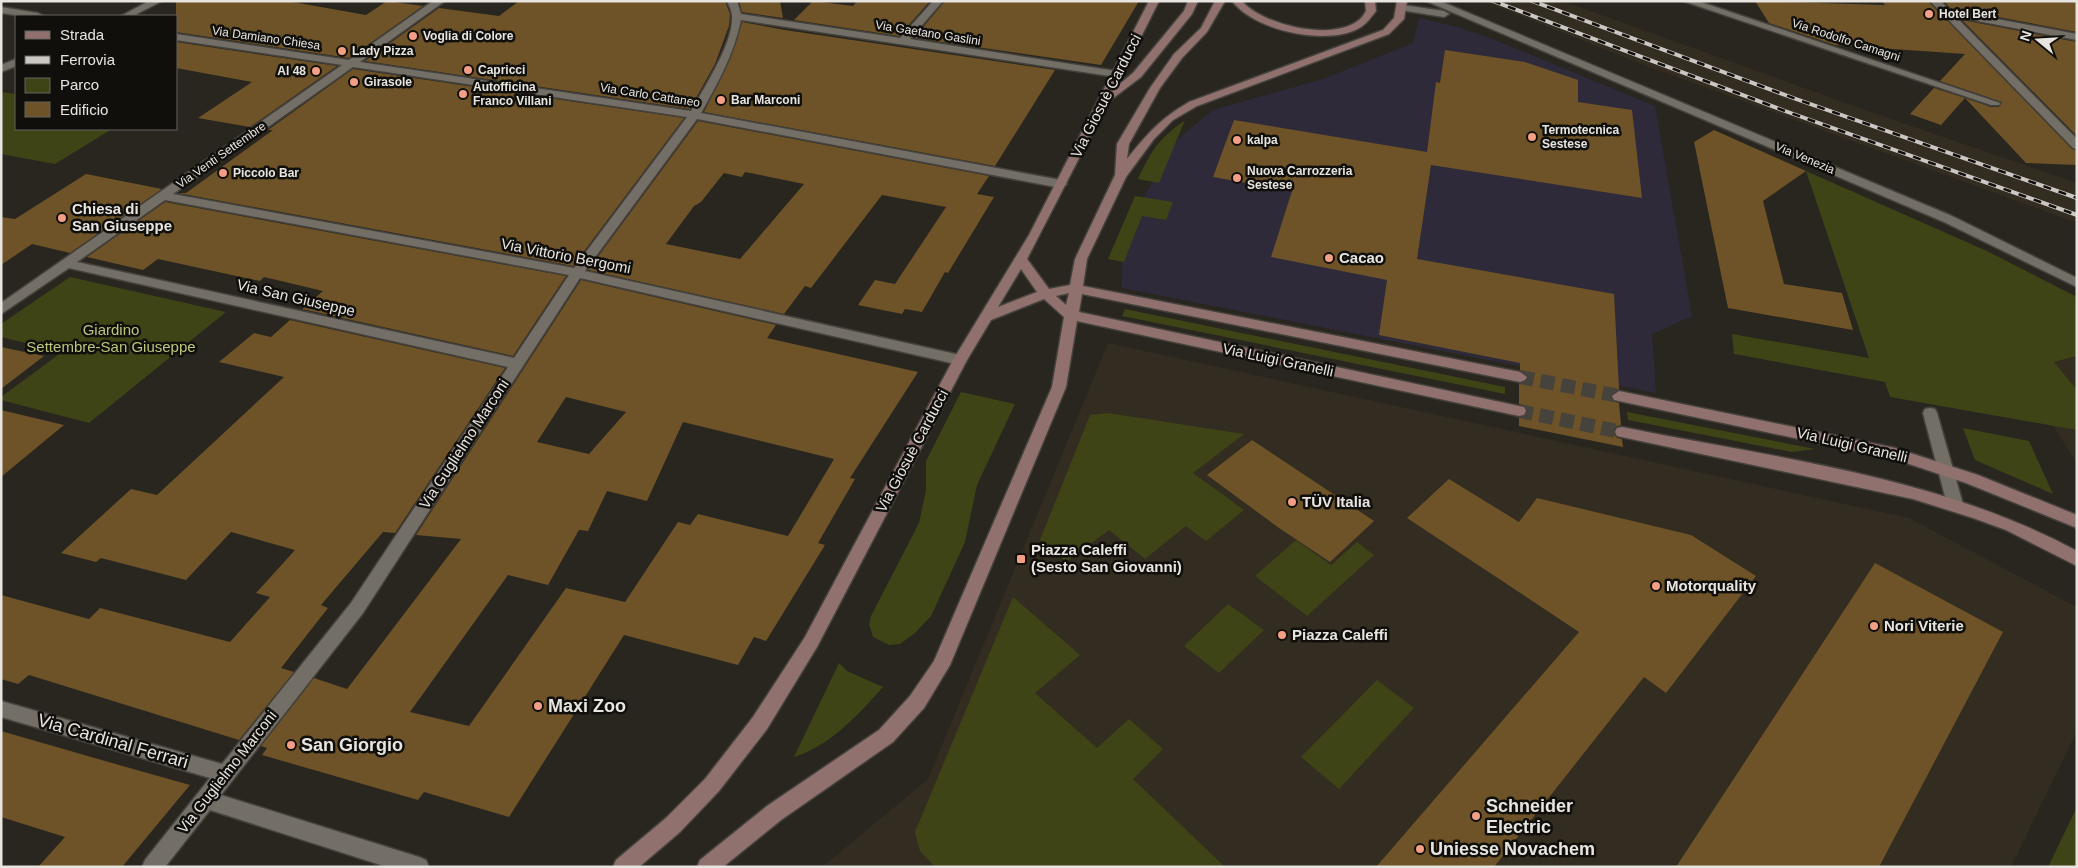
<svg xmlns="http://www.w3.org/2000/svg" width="2078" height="868" font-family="Helvetica,sans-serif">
<rect width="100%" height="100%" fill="#29251f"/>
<path fill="#2f2a3a" d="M1419 18 1458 27 1495 40 1655 106 1692 316 1652 334 1656 393 1122 288 1123 232 1179 138 1213 110 1323 79 1413 43Z"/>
<path fill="#332c20" d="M1483 1H1563L1868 111 2077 183V223L1641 64Z
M1108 343 1909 518 2077 607V731L2011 867H822L928 779Z
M2077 356V464L2019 371Z"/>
<path fill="#3f4416" d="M1 92 16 94V129H112L55 164 1 154Z
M1185 120 1159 183 1138 179C1152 149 1158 140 1185 120Z
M1806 171 1989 252 2077 297V356L2054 362 2077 390V430L1890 397 1885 382 1734 354 1732 334 1869 358Z
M1135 196 1173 202 1166 220 1142 216 1124 262 1108 259Z
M70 277 226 312 89 423 1 400V397L62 352 1 337V324Z
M1125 309 1505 387V394L1122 316Z
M961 392 1015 404 977 485 965 542 931 616 915 633 900 644 889 645 873 637 869 624 871 616 919 523 926 490V461Z
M1627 412 1815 449 1792 452 1628 420Z
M1108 413 1244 434 1193 473 1244 510 1206 541 1186 526 1145 559 1109 530 1066 562 1040 540 1090 415Z
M1963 428 2029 441 2053 494 1975 460Z
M1296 540 1331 565 1357 542 1374 555 1307 616 1255 576Z
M1013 597 1080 655 1035 693 1097 748 1129 719 1163 749 1133 779 1225 867H935L920 851 915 832Z
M1228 604 1264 630 1219 673 1184 646Z
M839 663 847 671 883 687C858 715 830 746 794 757Z
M1377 680 1414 708 1339 789 1301 757Z
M2077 807V867H2048Z"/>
<path fill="#6d5327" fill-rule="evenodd" d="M176 1H287L366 15 387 1 423 6 349 58 176 32Z
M519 1H725L730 14 729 26 715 64 690 109 365 61 439 8 499 16Z
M739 1H780L783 18 742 12Z
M813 1 853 6 857 1H930L899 36 794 20Z
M945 1H1139L1101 65 914 38Z
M1755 1 1885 5 1882 1H1928L2072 149 2077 151V165L2026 163 1965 98 1991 107H1999L2002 102 1940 81 1965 54 1835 45 1769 23Z
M1944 1H2077V32L1950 8Z
M1962 20 2077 42V136Z
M742 22 785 30 1055 70 995 166 704 112 731 57Z
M176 42 337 66 250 127 198 118 252 82 176 68Z
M1445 50 1525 62 1578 80V102L1632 110 1642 198 1431 165 1417 259 1614 294 1619 389 1610 396 1612 401 1619 403 1621 425 1615 427 1613 433 1617 438 1622 439 1623 447 1519 426V418L1524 417 1528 412 1526 406 1519 404V384L1526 382 1529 377 1520 370V363L1379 335 1387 280 1271 257 1292 191 1213 177 1234 120 1427 152 1436 82 1440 83Z
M353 69 684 118 573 266 178 193H186L273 130H268Z
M1934 88 1965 98 1941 125 1910 114Z
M698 121 989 176 977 194 994 197 948 273 945 272 922 312 905 309 902 314 858 305 875 280 895 284 946 207 882 195 811 288 805 286 784 314 588 270ZM745 172 804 184 740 259 666 244 694 206 701 202 724 173 742 177Z
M1714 130 1806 171 1763 201 1784 284 1842 293 1853 330 1728 308 1694 142Z
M86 174 162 189 70 253 32 244 1 265V217L15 219Z
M165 202 566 276 513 356 302 309 323 291 264 277 260 281 158 259 143 270 87 257Z
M581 280 776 325 767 338 918 372 850 478 855 479 818 543 825 545 766 641 754 637 738 665 624 635 509 817 424 792 418 800 262 755 267 748 261 746 314 678 347 689 461 539 416 535ZM566 397 626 412 589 454 537 442ZM683 422 834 459 788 536 698 514 690 525 678 522 625 602 566 588 469 726 410 712 508 575 548 585 579 530 588 531 607 491 647 501Z
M290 320 505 368 395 533 383 532 321 605 328 608 281 668 294 672 239 740 29 675 18 684 1 679V595L89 619 100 608 230 642 270 597 256 593 295 550 231 532 186 580 101 558 96 562 61 553 131 489 157 495 284 377 219 362 254 333 271 337Z
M1 347 44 356 1 389Z
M1 410 64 425 1 477Z
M1252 440 1374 521 1330 562 1279 528 1207 475Z
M1449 479 1519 522 1537 498 1691 535 1756 576 1666 693 1644 677 1494 867H1376L1579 632 1407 518Z
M1875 563 2003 632 1879 867H1676Z
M1 731 112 763 190 785 122 867H38L65 837 1 817Z"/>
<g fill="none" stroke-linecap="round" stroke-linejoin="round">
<path stroke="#46423c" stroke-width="14" stroke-dasharray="14 7" stroke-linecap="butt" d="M1520 377 1619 396
M1519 411 1622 432"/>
<g stroke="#45423d" stroke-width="3">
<path id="street" d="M149 1H162L133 16H121Z
M433 1H445L360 62 691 111C704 88 734 42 732 16 732 11 729 6 727 1H737L741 14 900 38 933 1H943L910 39 1116 71 1121 74 1116 77 741 20C734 54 718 83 701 113L1061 180 1067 184 1061 188 697 119 585 271 960 355 965 357 967 360 965 363 960 365 580 278 363 613 221 795 419 857 426 860 429 867H387L210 810 165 867H142L145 860 210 778 1 717V701L222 764 351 603 508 367 69 268 1 314V303L342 65 176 40V34L349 60ZM353 67 687 117 574 268 173 194ZM165 200 569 275 514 358 77 262Z
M1426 1H1440L1952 216 2077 278V287L1944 222Z
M1683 1H1698L2000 103 1999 105H1991Z
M1930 1H1941L1949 10 2077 34V40L1956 17 2077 139V149L2073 148Z
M1403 5 1444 11 1449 14 1444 17 1400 10 1398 8Z
M1 7 38 13 43 16H22L1 13Z
M16 59V66L1 72V65Z
M1930 408 1935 409 1937 413 1963 504 1961 508 1955 510 1949 508 1947 504 1923 413 1925 409Z"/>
</g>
<g stroke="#45423d" stroke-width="3">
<path id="secondary" d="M1149 1H1159L1116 87 1133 73 1184 11 1188 1H1198L1192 14 1141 77 1108 102 1027 259 1049 289 1070 285 1075 259 1115 175 1117 144 1150 88 1174 54 1201 28 1215 1H1225L1207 32 1182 58 1160 88 1129 144 1127 159C1148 133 1160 119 1189 102L1383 30 1394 18 1397 1H1407L1404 19 1389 34 1197 106 1173 120 1154 139 1126 177 1087 259 1083 286 1520 372 1527 377 1525 380 1520 382 1082 294 1079 312 1519 406 1524 407 1526 411 1524 415 1519 416 1077 321 1066 387 950 665 924 708 893 742 781 820 723 867H697L700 860 767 806 879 730 910 696 934 661 1052 387 1064 317 1044 299 991 320 967 360 817 647 767 729 719 791 680 832 639 867H613L616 860 666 818 705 779 753 717 805 637 953 360 1029 235ZM1021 269 1037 292 998 307ZM1069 293 1066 305 1056 296Z
M1232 1H1242C1262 25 1333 42 1359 20 1362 18 1364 14 1366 11L1365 1H1375L1376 11C1369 20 1364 27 1353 31 1320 44 1254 30 1232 1Z
M1619 391 1895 448 1978 475 2077 515V528L1966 483 1894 459 1614 400 1612 396Z
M1622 427C1775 458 1938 476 2077 551V566L2006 530 1973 518 1913 499 1617 436 1615 432 1617 428Z"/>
</g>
<use href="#street" fill="#736e66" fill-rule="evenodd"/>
<use href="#secondary" fill="#91716e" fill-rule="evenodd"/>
<g stroke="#cbc8c4" stroke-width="4">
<path id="rail" d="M1493 1 1785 111 2077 215
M1532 1 1796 99 2077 198"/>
</g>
<use href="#rail" stroke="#100f0c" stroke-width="2.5" stroke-dasharray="8" stroke-linecap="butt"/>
</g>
<g fill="#f39f85" stroke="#100f0c" stroke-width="2">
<circle cx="1929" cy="14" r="5"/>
<circle cx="413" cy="36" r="5"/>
<circle cx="342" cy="51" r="5"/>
<circle cx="468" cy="70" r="5"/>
<circle cx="316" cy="71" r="5"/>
<circle cx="354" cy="82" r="5"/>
<circle cx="463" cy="94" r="5"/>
<circle cx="721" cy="100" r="5"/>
<circle cx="1532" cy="137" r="5"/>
<circle cx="1237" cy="140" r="5"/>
<circle cx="223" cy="173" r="5"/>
<circle cx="1237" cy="178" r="5"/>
<circle cx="62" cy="218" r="5"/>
<circle cx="1329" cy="258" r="5"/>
<circle cx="1292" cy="502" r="5"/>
<rect x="1016" y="554" width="10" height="10" rx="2.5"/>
<circle cx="1656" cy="586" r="5"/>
<circle cx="1874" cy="626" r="5"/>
<circle cx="1282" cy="635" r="5"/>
<circle cx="538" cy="706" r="5"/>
<circle cx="291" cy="745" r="5"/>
<circle cx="1476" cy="816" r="5"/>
<circle cx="1420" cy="849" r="5"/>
</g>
<g text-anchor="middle" stroke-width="5" stroke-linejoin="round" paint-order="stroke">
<g font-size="12" font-weight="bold" fill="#e8e5e1" stroke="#100f0c" text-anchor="start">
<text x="1939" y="18">Hotel Bert</text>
<text x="423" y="40">Voglia di Colore</text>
<text x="352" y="55">Lady Pizza</text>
<text x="478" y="74">Capricci</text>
<text x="306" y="75" text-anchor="end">Al 48</text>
<text x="364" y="86">Girasole</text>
<text x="473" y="91">Autofficina<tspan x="473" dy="14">Franco Villani</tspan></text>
<text x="731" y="104">Bar Marconi</text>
<text x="1542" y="134">Termotecnica<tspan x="1542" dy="14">Sestese</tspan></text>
<text x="1247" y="144">kalpa</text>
<text x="1247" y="175">Nuova Carrozzeria<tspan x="1247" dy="14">Sestese</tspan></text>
<text x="233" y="177">Piccolo Bar</text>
</g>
<g font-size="12" fill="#e8e5e1" stroke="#100f0c">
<text transform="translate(928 33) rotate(9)" y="4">Via Gaetano Gaslini</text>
<text transform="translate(266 38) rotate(8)" y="4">Via Damiano Chiesa</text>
<text transform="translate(1846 40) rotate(18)" y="4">Via Rodolfo Camagni</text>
<text transform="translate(650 95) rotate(9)" y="4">Via Carlo Cattaneo</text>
<text transform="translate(221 155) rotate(-35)" y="4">Via Venti Settembre</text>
<text transform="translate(1805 158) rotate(23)" y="4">Via Venezia</text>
</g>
<g font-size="15" fill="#e8e5e1" stroke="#100f0c">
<text transform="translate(1106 96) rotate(-63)" y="5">Via Giosuè Carducci</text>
<text transform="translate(566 256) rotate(11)" y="5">Via Vittorio Bergomi</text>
<text transform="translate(296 298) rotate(13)" y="5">Via San Giuseppe</text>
<text transform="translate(1278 360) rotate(12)" y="5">Via Luigi Granelli</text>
<text transform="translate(464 444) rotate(-57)" y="5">Via Guglielmo Marconi</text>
<text transform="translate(1852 445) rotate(13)" y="5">Via Luigi Granelli</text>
<text transform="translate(912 451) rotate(-62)" y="5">Via Giosuè Carducci</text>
<text transform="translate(227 772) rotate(-52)" y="5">Via Guglielmo Marconi</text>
</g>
<g font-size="15" font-weight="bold" fill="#e8e5e1" stroke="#100f0c" text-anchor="start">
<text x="72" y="214">Chiesa di<tspan x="72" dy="17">San Giuseppe</tspan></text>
<text x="1339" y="263">Cacao</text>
<text x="1302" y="507">TÜV Italia</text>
<text x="1031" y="555">Piazza Caleffi<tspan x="1031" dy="17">(Sesto San Giovanni)</tspan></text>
<text x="1666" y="591">Motorquality</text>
<text x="1884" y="631">Nori Viterie</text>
<text x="1292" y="640">Piazza Caleffi</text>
</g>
<g font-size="15" fill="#bbc67a" stroke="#100f0c">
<text x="111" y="335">Giardino<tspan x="111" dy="17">Settembre-San Giuseppe</tspan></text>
</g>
<g font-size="18" font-weight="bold" fill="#e8e5e1" stroke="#100f0c" text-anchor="start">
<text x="548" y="712">Maxi Zoo</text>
<text x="301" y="751">San Giorgio</text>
<text x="1486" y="812">Schneider<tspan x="1486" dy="21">Electric</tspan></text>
<text x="1430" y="855">Uniesse Novachem</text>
</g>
<g font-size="18" fill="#e8e5e1" stroke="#100f0c">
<text transform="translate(113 741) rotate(16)" y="6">Via Cardinal Ferrari</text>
</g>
</g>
<rect width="2078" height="868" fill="none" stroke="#e8e5e1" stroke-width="5"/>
<rect x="15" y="15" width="162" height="115" fill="#100f0c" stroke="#666561"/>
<rect x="25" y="31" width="25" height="8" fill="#91716e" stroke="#666561"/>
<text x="60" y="40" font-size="15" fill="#e8e5e1">Strada</text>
<rect x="25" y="56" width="25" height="8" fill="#cbc8c4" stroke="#666561"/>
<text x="60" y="65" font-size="15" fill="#e8e5e1">Ferrovia</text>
<rect x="25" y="78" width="25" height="15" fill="#3f4416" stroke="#666561"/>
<text x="60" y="90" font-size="15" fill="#e8e5e1">Parco</text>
<rect x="25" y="102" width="25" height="15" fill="#6d5327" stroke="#666561"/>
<text x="60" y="115" font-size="15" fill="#e8e5e1">Edificio</text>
<g transform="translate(2038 40) rotate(288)" stroke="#100f0c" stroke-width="4" paint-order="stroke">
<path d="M0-4L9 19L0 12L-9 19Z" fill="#e8e5e1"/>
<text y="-8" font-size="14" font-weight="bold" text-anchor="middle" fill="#e8e5e1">N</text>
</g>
</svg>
